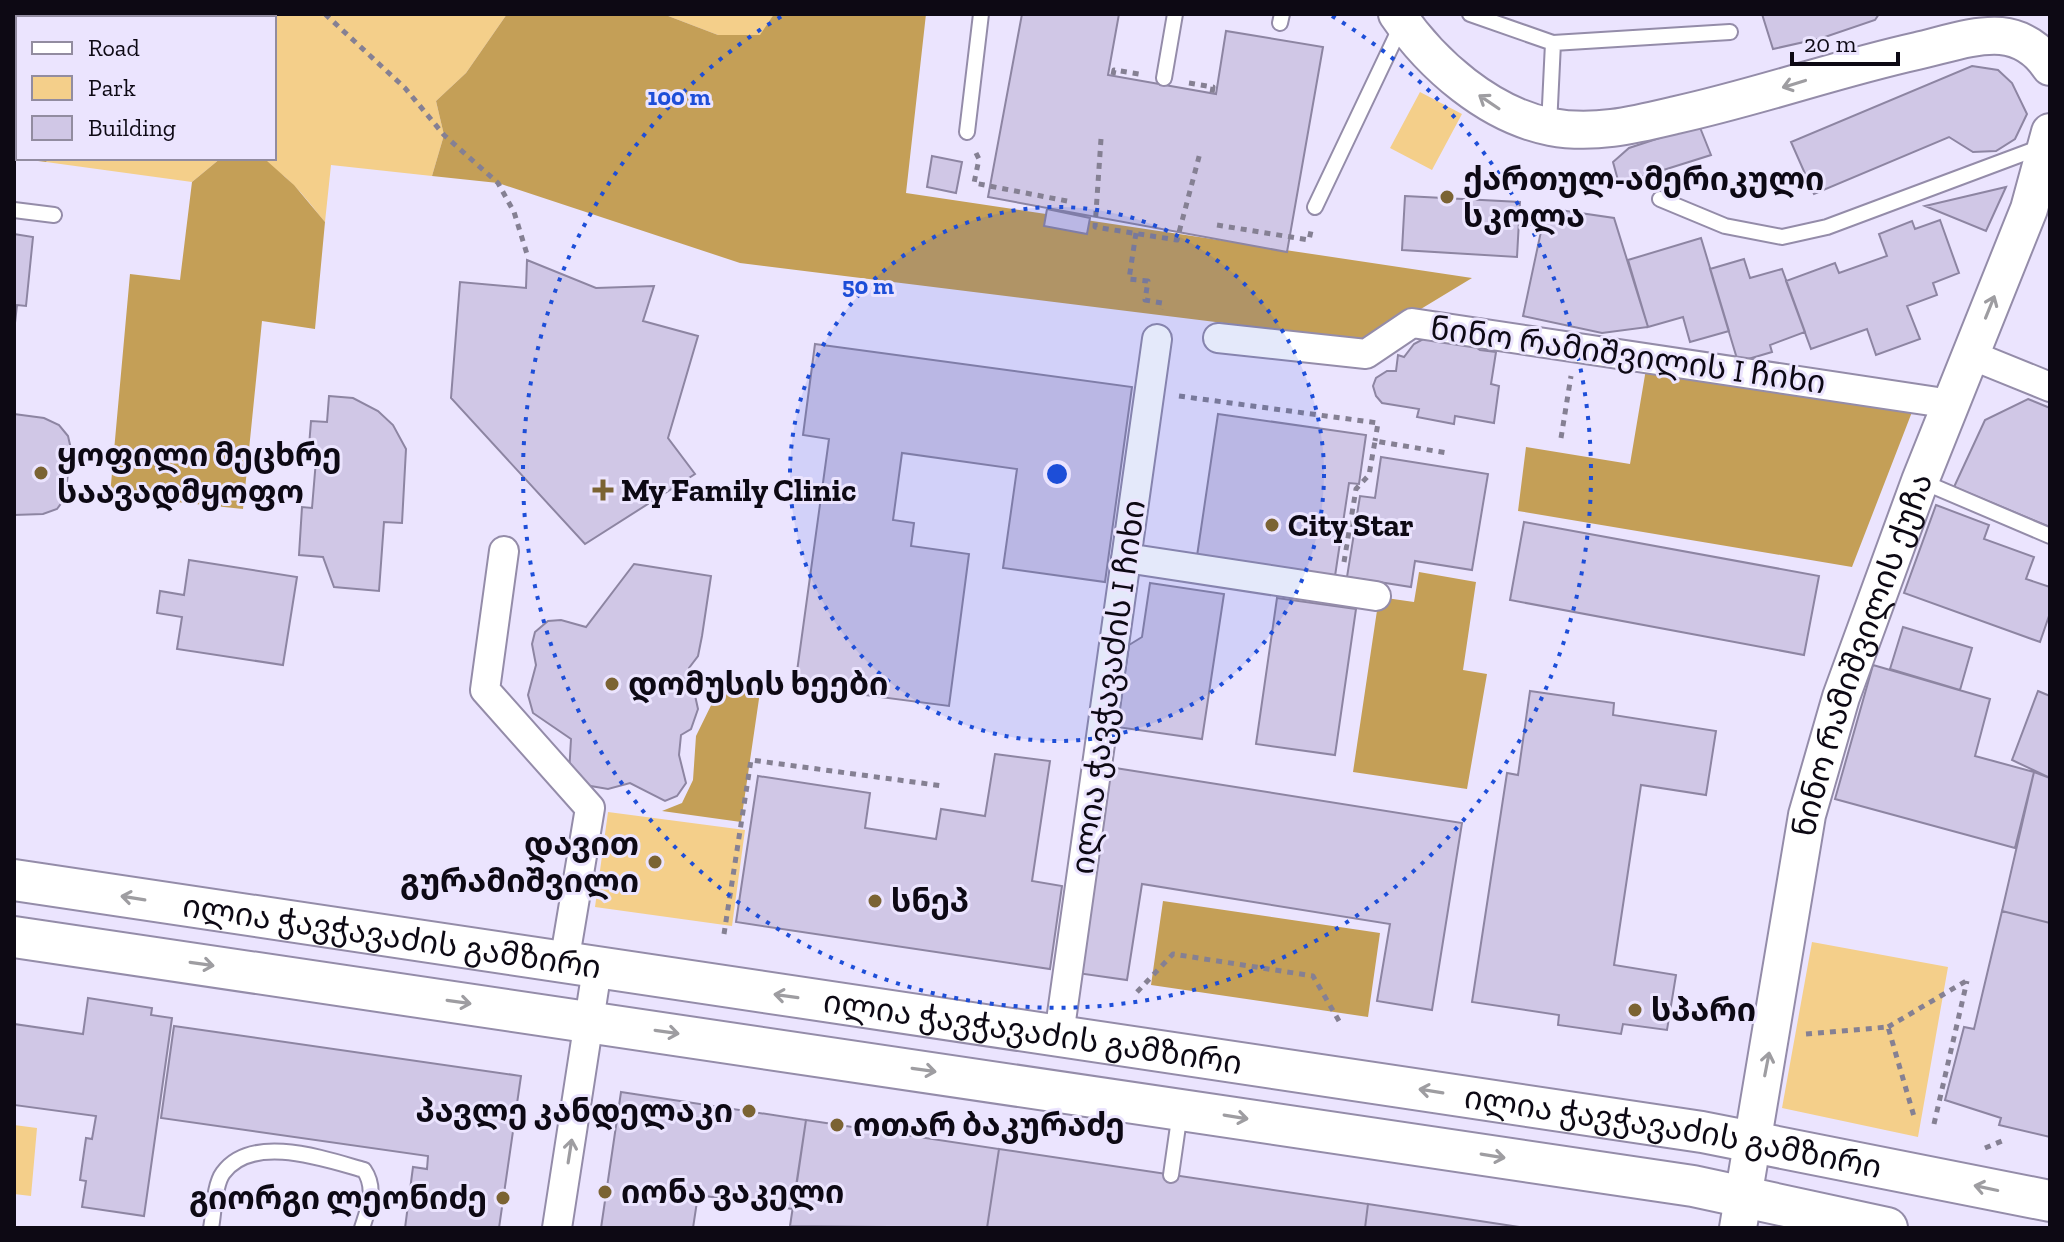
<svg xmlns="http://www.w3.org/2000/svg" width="2064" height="1242" font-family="'Zilla Slab','Noto Sans Georgian',serif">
<rect width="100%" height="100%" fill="#ebe4fe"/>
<path fill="#f4cf8a" d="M27 14H507L466 73 436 101 444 135 432 176 331 165 325 222C301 193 283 164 244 158H274V18H37Z
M663 14H774L761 35H718Z
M1420 92 1462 114 1432 170 1390 148Z
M50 158H221L192 182 46 162Z
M608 812 745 830 732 926 595 907Z
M1812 942 1948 967 1918 1137 1782 1108Z
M14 1125 37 1128 31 1196 14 1194Z"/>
<path fill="#c49f57" d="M14 14 37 18H18V158H50L46 162 14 158Z
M507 14H663L718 35H760L774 14H926L906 193 1472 278 1368 341 740 263 498 183 432 176 444 135 436 101 466 73Z
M221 158 267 161 294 185 325 222 315 329 262 321 243 509 110 495 130 274 180 280 192 182Z
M1646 369 1912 412 1852 567 1518 511 1526 447 1630 464Z
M1419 572 1476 582 1463 670 1487 674 1467 789 1353 772 1379 597 1414 602Z
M720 687 760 692 741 822 662 811 682 803 693 780 696 736Z
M1163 901 1380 933 1368 1017 1151 985Z"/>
<path fill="#d0c7e6" stroke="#8d85a2" stroke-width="2" d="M1022 14H1119L1108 75 1216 94 1226 31 1323 47 1287 252 988 197Z
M1762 14H1879L1875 20 1822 38 1773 49Z
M1972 66 1998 70 2012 83 2027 114 2015 139 1996 151 1973 152 1949 137 1814 194 1791 142Z
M1699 125 1711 155 1619 184 1613 162 1629 148Z
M932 156 962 162 956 193 927 187Z
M2006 187 1986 231 1925 206Z
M1405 196 1520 202 1517 257 1402 250Z
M1546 208 1614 218 1648 327 1602 333 1523 316Z
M1047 209 1090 218 1087 234 1044 226Z
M1940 220 1959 273 1933 283 1937 295 1907 306 1920 339 1876 355 1867 329 1811 349 1786 281 1835 263 1839 273 1887 256 1879 234 1912 221 1915 229Z
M14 234 33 237 26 306 17 305 14 332Z
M1701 238 1729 331 1690 342 1683 317 1648 327 1628 260Z
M1744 259 1750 278 1782 269 1805 332 1770 345 1772 352 1738 362 1710 269Z
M527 260 596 288 654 286 643 321 698 336 668 438 695 474 585 544 451 398 460 282 526 288Z
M1427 337 1467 341 1480 350 1496 352 1491 384 1499 386 1494 423 1455 416 1454 424 1417 417 1419 409 1382 403 1376 396 1373 386 1376 378 1387 371H1396L1398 355 1404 357 1414 344Z
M815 344 1132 387 1105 582 1003 568 1017 469 902 453 893 520 914 523 911 546 969 554 949 706 795 686 829 439 803 435Z
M329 396 353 398 378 411 393 425 406 449 402 523 384 522 379 591 334 587 323 557 299 555 302 507 312 508 316 460 308 459 311 421 327 422Z
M2028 399 2050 408V527L1954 487 1985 420Z
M14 414 44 418 59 425 68 436 71 449 65 498 57 509 43 514 14 515Z
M1218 414 1366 435 1359 484 1349 483 1335 576 1197 556Z
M1381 457 1488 474 1472 570 1415 561 1411 587 1347 577 1360 496 1375 498Z
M1936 505 1989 525 1984 539 2034 557 2026 579 2050 587V613L2040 642 1904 593Z
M1524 522 1819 576 1804 655 1510 600Z
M189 560 297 577 283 665 177 649 182 617 157 613 160 591 184 595Z
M634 564 711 576 702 636 698 656 689 668 698 709 691 729 681 735 679 755 686 783 677 796 665 801 630 783 608 789 579 784 569 774 571 739 533 713 528 695 536 665 532 644 535 632 548 621 561 620 586 627Z
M1150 583 1224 594 1202 739 1117 727 1129 645 1142 637Z
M1277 598 1356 609 1335 755 1256 744Z
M1903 627 1972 648 1960 690 1890 669Z
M1873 665 1990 699 1975 756 2034 772 2015 848 1835 799Z
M1530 691 1614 703 1613 715 1716 731 1706 795 1641 785 1614 965 1676 975 1667 1030 1623 1024 1621 1034 1558 1025 1559 1015 1472 1002 1507 773 1518 775Z
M2038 691 2050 696V778L2012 760Z
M995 754 1050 761 1032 881 1062 886 1050 969 736 922 758 776 870 793 865 828 936 839 941 809 985 816Z
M1109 767 1462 823 1432 1010 1377 1001 1390 924 1142 884 1127 980 1077 973Z
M2034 772 2050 778V923L2002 911Z
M2002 911 2050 923V1137L1999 1125 2001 1118 1945 1100 1964 1027 1974 1029Z
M88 998 152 1008 151 1015 172 1018 144 1216 82 1207 86 1181 80 1180 86 1138 92 1139 96 1116 14 1105V1024L83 1034Z
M174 1026 521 1076 499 1228H405L413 1167 427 1169 428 1156 161 1118Z
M621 1092 806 1120 793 1209 698 1195 693 1228H601Z
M806 1120 999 1149 987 1228 790 1226Z
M999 1149 1368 1204 1365 1228H987Z
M1368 1204 1526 1228H1365Z"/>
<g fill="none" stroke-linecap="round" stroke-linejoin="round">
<g stroke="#948ca9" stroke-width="18">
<path id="service" d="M1470 14 1553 43 1730 32
M1280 23 1282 14
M1164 78 1175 14
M1549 126 1553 43
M967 132 981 14
M1660 199 1725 226 1782 237 1827 227 2041 147
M1315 207 1401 26
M14 210 54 215
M1921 481 2050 536
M1171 1175 1180 1112
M211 1228C214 1213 214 1185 223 1173 252 1133 325 1159 364 1170 377 1189 368 1209 362 1228"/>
</g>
<g stroke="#948ca9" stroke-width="32">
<path id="minor" d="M1218 338 1366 354 1412 323 1951 404
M1971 355 2050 387
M504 551 485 690 590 808 564 963
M1126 558 1376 596
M1059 1035 1157 339
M557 1228 597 969"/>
</g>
<g stroke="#948ca9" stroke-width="40">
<g id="tertiary">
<path d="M1397 14C1432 65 1489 115 1551 127 1594 135 1634 125 1676 115 1758 97 1836 69 1917 51 1944 45 1973 34 2001 36 2022 38 2039 50 2050 67"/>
<path id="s1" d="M1738 1228 1807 815 1841 697 1920 481 2029 209 2050 132"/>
</g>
</g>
<g stroke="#948ca9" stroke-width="44">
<g id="secondary">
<path id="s2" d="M14 880 1702 1132 2050 1201"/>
<path d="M14 937 1693 1186 1887 1228"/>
</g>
</g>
<path stroke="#858093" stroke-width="5" stroke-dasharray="6 6" stroke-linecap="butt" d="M325 14 405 88 444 135 498 183 514 212 527 254
M1113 75 1114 70 1139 74
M1189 83 1213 87 1212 93
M1101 139 1095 227 1177 240 1200 153
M976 153 979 159 974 183 1072 202
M1217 225 1309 240 1311 231
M1136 233 1129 279 1148 281 1145 300 1162 303 1161 309
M1179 396 1378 423 1375 441
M1561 438 1571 376
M1344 562 1356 489 1369 475 1375 441 1447 453
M724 934 751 760 943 786
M1137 992 1173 954 1313 976 1339 1021
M1888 1027 1966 981
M1806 1034 1888 1027 1915 1120
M1934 1124 1967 981
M1985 1148 2002 1141"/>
<use href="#service" stroke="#fff" stroke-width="14"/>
<use href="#minor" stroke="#fff" stroke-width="28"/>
<use href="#tertiary" stroke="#fff" stroke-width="36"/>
<use href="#secondary" stroke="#fff" stroke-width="40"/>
</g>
<defs><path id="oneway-shaft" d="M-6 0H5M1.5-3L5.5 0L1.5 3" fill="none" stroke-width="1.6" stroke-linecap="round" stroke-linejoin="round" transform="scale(2)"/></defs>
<g stroke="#9e9da1">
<use href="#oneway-shaft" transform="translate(1794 84) rotate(163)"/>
<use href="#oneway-shaft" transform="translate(1489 102) rotate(-146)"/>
<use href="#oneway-shaft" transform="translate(1990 307) rotate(-68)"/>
<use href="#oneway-shaft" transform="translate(133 898) rotate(-171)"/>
<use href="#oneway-shaft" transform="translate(202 964) rotate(8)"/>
<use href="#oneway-shaft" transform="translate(786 996) rotate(-172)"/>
<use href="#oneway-shaft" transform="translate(459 1002) rotate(8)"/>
<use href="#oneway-shaft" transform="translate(667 1032) rotate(8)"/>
<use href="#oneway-shaft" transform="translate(1767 1064) rotate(-79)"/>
<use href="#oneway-shaft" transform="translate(924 1070) rotate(8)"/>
<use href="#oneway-shaft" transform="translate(1431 1091) rotate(-171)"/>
<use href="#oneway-shaft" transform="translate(1236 1117) rotate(9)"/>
<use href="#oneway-shaft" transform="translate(570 1151) rotate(-81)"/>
<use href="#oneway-shaft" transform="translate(1493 1156) rotate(9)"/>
<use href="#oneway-shaft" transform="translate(1986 1188) rotate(-168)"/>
</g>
<circle cx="1057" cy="474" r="267" fill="#1d4ed8" fill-opacity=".12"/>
<g fill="none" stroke="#1d4ed8" stroke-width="4" stroke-dasharray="4 8">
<circle cx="1057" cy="474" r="267"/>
<path d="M1332 16A534 534 0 1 1 782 16"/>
</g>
<g fill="#7b6333" stroke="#ebe4fe" stroke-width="3">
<circle cx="1447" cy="197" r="8"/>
<circle cx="41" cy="473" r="8"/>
<path d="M599 478h8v8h8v8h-8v8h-8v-8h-8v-8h8z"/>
<circle cx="1272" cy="525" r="8"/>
<circle cx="612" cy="684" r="8"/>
<circle cx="655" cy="862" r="8"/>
<circle cx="875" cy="901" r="8"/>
<circle cx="1635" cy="1010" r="8"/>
<circle cx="749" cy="1111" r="8"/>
<circle cx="837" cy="1125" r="8"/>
<circle cx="605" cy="1192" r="8"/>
<circle cx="503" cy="1198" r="8"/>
</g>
<g text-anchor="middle" stroke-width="6" stroke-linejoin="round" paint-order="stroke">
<g font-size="32" font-weight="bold" fill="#0d0914" stroke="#ebe4fe" text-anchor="start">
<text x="1463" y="190">ქართულ-ამერიკული<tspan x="1463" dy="37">სკოლა</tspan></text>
<text x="57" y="466">ყოფილი მეცხრე<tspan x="57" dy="37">საავადმყოფო</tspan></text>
<text x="621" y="501">My Family Clinic</text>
<text x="1288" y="536">City Star</text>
<text x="628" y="695">დომუსის ხეები</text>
<text x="639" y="855" text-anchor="end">დავით<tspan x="639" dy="37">გურამიშვილი</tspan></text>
<text x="891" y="912">სნეპ</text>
<text x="1651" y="1021">სპარი</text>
<text x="733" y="1122" text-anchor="end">პავლე კანდელაკი</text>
<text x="853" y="1136">ოთარ ბაკურაძე</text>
<text x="621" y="1203">იონა ვაკელი</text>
<text x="487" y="1209" text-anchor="end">გიორგი ლეონიძე</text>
</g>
<g font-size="32" fill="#0d0914" stroke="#ebe4fe">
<text transform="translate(1628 355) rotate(8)" y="11">ნინო რამიშვილის I ჩიხი</text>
<text dy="11" stroke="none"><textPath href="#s1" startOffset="588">ნინო რამიშვილის ქუჩა</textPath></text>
<text transform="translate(1108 687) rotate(-82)" y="11">ილია ჭავჭავაძის I ჩიხი</text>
<text dy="11" stroke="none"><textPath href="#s2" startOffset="382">ილია ჭავჭავაძის გამზირი</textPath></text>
<text dy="11" stroke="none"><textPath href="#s2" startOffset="1030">ილია ჭავჭავაძის გამზირი</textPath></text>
<text dy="11" stroke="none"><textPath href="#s2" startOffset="1678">ილია ჭავჭავაძის გამზირი</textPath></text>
</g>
</g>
<circle cx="1057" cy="474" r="12" fill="#1d4ed8" stroke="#ebe4fe" stroke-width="4"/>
<g font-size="24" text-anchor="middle" font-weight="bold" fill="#1d4ed8" stroke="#ebe4fe" stroke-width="6" stroke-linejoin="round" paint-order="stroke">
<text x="679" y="105">100 m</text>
<text x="868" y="294">50 m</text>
</g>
<rect width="2064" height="1242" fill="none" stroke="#0d0914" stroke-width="32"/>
<rect x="16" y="16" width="260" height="144" fill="#ebe4fe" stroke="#928ca0" stroke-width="2"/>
<rect x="32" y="42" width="40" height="12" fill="#ffffff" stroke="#928ca0" stroke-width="2"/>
<text x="88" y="56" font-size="24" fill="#0d0914">Road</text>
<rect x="32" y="76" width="40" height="24" fill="#f4cf8a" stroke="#928ca0" stroke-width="2"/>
<text x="88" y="96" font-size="24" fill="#0d0914">Park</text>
<rect x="32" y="116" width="40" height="24" fill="#d0c7e6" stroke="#928ca0" stroke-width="2"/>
<text x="88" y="136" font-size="24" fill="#0d0914">Building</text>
<path d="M1792 52v12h106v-12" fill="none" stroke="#0d0914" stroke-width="4"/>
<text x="1804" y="52" font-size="24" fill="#0d0914" stroke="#ebe4fe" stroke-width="6" paint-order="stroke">20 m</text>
</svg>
